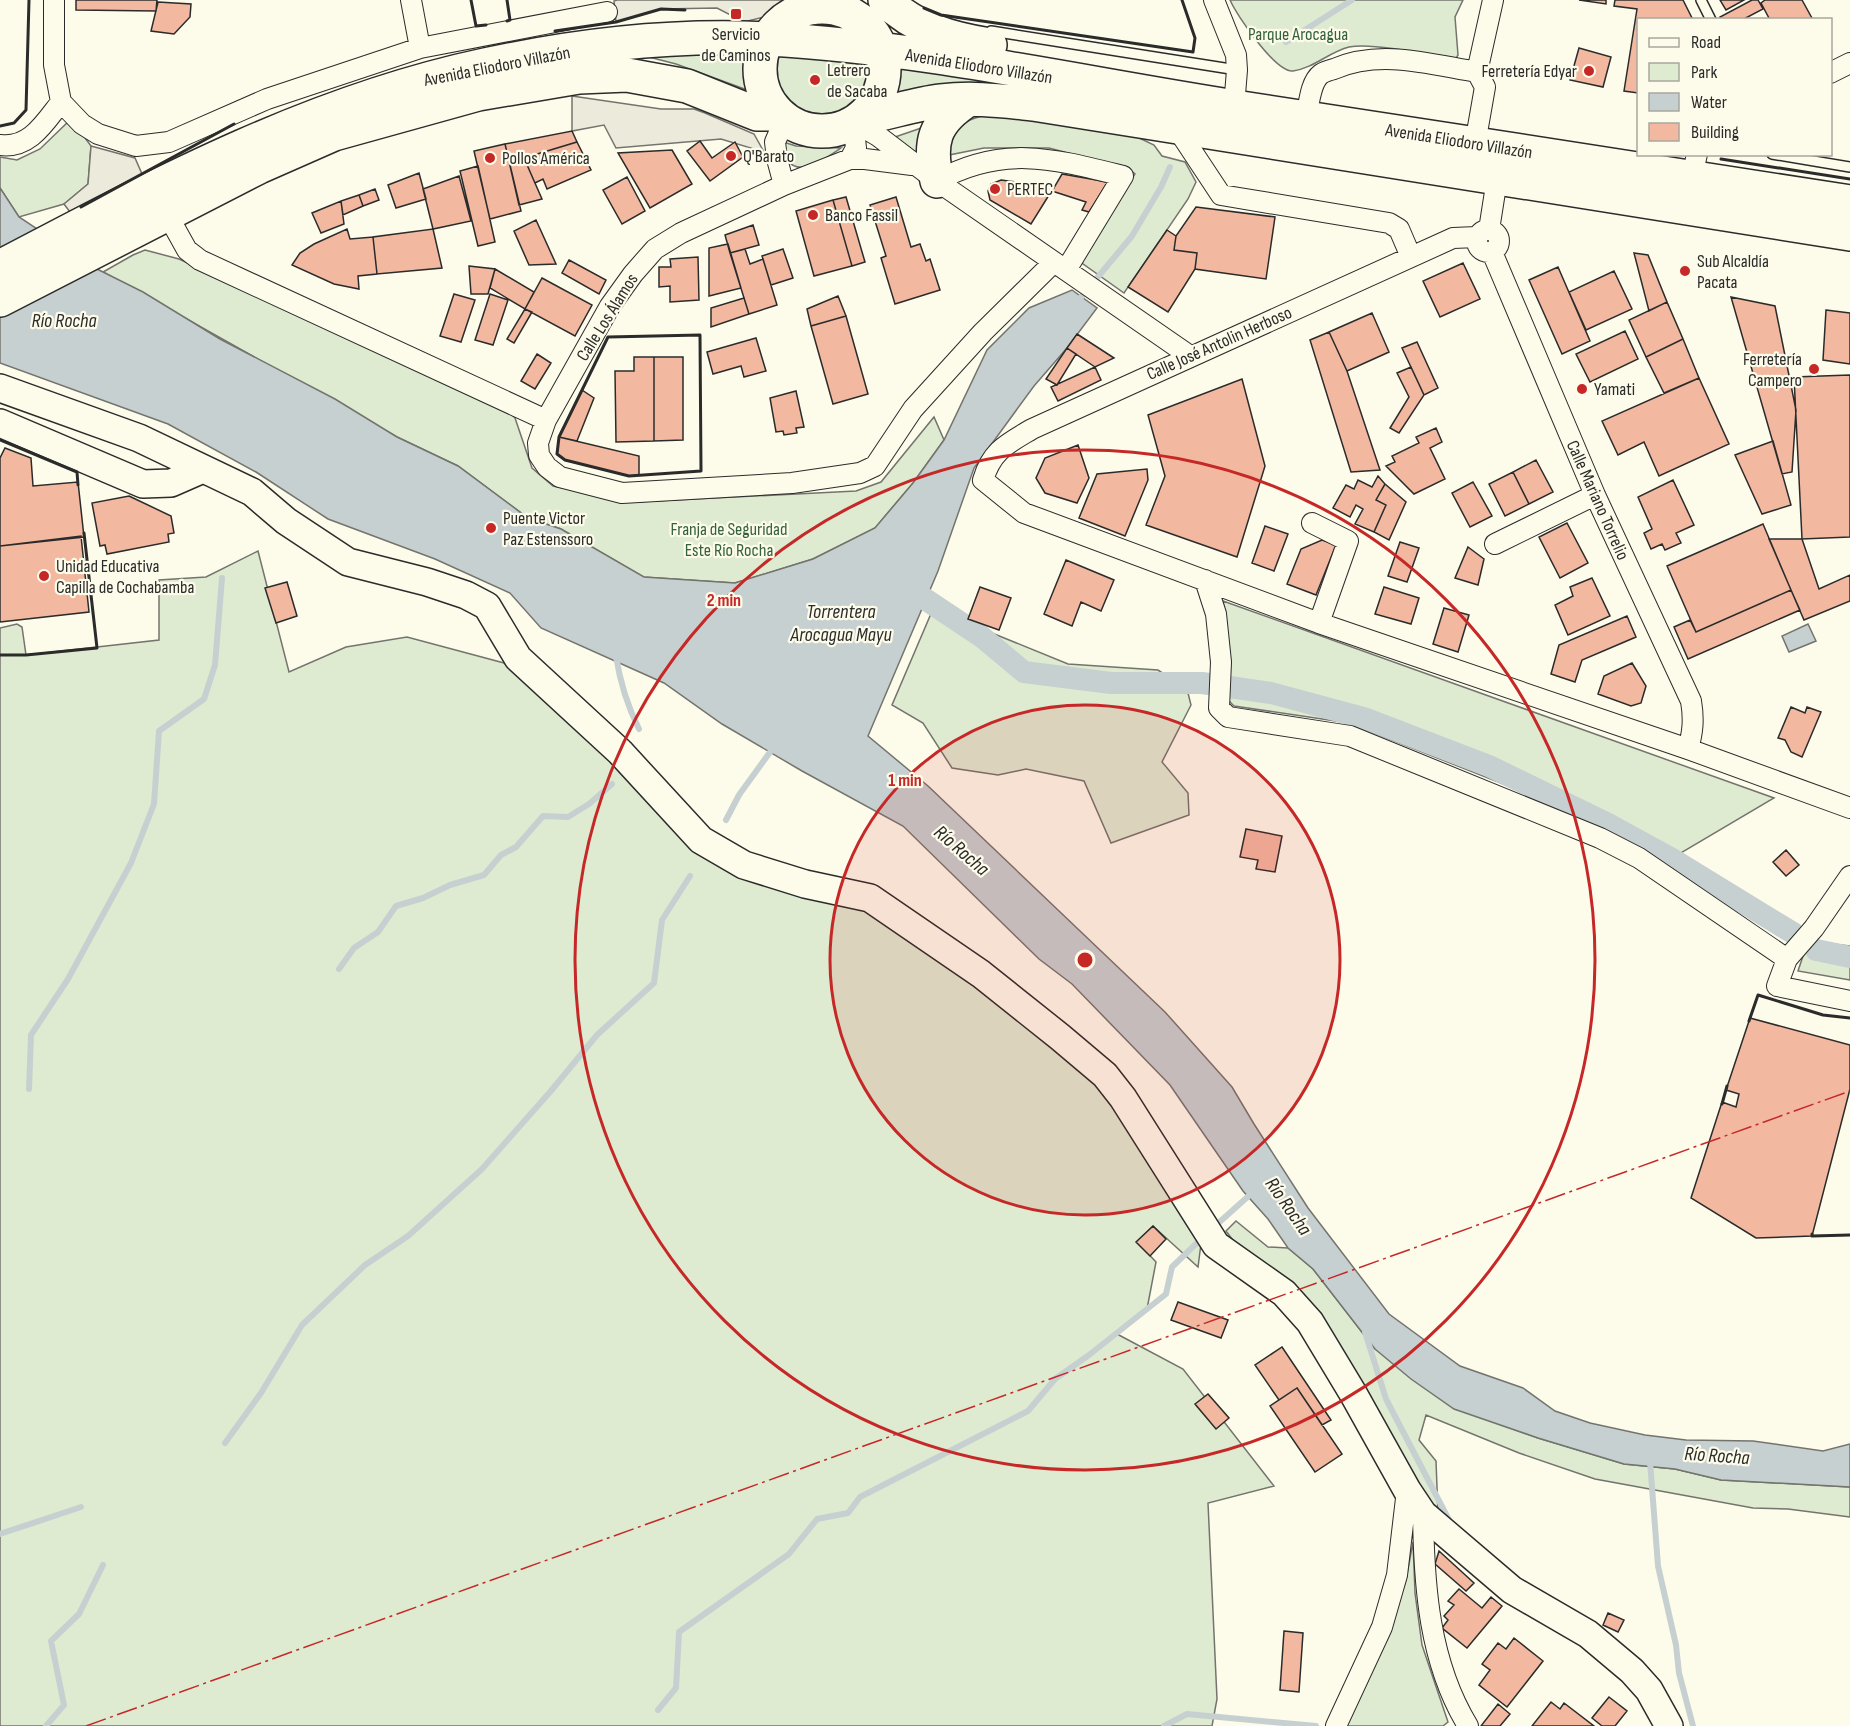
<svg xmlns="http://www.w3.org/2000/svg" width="1850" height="1726" font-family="'Sofia Sans Condensed',sans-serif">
<rect width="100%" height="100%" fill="#fdfbea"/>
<path fill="#deebd1" stroke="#74746e" stroke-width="1.5" d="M1230 0H1463L1455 17 1458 55 1455 60C1429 55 1372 42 1349 47 1329 52 1314 68 1293 71 1276 73 1237 16 1230 0Z
M773 52 874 61C871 99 842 126 803 111 794 107 786 102 780 94 773 82 772 66 773 52Z
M680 53H748L747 67 750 91 676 64 645 56Z
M898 63 1014 82 1013 90 889 96 894 83Z
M981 116H1005L1131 134 1154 145 1162 156 1185 162 1196 182 1188 199 1124 293 1079 261 1135 174 1129 169 1049 148H984L944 156C946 131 959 123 981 116Z
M69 121 77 127 91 146 88 184 64 204 19 217 0 188V157L17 160 40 149Z
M933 124 925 159 895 137Z
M780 141 796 146 841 148C817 164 788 185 780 141Z
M145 250 179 259 504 407 515 418 532 468 553 486 634 502 856 491 881 482 934 417 944 440 913 483 875 528 813 559 735 583 643 577 561 529 528 518 458 466 397 437 103 272 133 255Z
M258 551 289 672 346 647 407 637 504 663 588 736 696 848 863 905 977 980 1107 1087 1202 1236 1198 1267 1153 1226 1137 1242 1156 1262 1147 1309 1117 1334 1183 1369 1274 1486 1208 1503 1217 1699 1212 1726H0V628L17 624 22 627 26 655 159 640V580L206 577Z
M1223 601 1774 798 1664 863 1584 816 1349 723 1234 706 1226 698 1230 657Z
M933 609 1068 664 1158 670 1187 689 1191 705 1162 762 1188 793 1189 815 1111 843 1084 781 1026 769 998 775 952 768 923 723 892 705Z
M1824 943 1850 946V980L1798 971 1804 953Z
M1236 1221 1268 1247 1288 1248 1313 1269 1375 1349 1497 1423 1538 1438 1624 1464 1675 1469 1721 1480 1850 1487V1517L1788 1509 1753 1508 1595 1479 1519 1453 1426 1415 1419 1440 1436 1461 1438 1513 1226 1231Z
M1413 1542 1415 1593 1422 1645 1448 1722 1443 1726H1343L1390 1625 1406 1580Z"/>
<path fill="#eceadb" stroke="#74746e" stroke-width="1.5" d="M784 0 776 9 764 17 744 22 717 8 661 9 616 22 614 1 617 0Z
M572 96 661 109H694L705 113 754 134 764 152 721 139 616 148 604 125 572 131Z
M91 146 135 158 142 174 70 212 64 204 88 184Z"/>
<path fill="#c7d0d0" stroke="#74746e" stroke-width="1.5" d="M0 188 19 217 99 270 143 292 220 339 335 399 397 437 458 466 528 518 561 529 644 577 735 583 813 559 875 528 913 483 944 440 987 350 1029 308 1072 290 1097 308 1067 348 1034 386 974 468 938 571 868 736 928 786 1165 1012 1232 1087 1254 1124 1308 1208 1389 1314 1460 1366 1523 1388 1555 1411 1590 1423 1645 1435 1686 1440 1753 1441 1823 1451 1850 1444V1487L1721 1480 1675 1469 1624 1464 1538 1438 1454 1409 1411 1379 1375 1349 1313 1269 1288 1248 1268 1219 1243 1191 1170 1085 1072 984 1039 959 903 826 802 771 722 724 664 683 541 628 510 593 435 559 328 519 256 472 168 424 0 363Z
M1808 624 1816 641 1789 652 1782 636Z"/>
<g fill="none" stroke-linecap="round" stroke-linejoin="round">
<path stroke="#c7d0d0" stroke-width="6" d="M1286 42 1352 0
M1077 302 1132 236 1161 187 1170 167
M616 656C620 682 627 705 639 729
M726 820 739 795 773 748
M339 969 354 948 378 932 396 906 423 898 450 885 484 875 501 855 516 847 543 816 568 817 589 804 612 784
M29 1089 31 1035 68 979 131 863 154 804 159 731 204 699 215 665 222 578
M1214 1227 1253 1192
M1365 1332 1386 1399 1449 1520
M225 1443 261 1393 302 1325 365 1265 408 1236 482 1169 550 1092 597 1035 654 983 662 920 690 876
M1650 1461 1658 1566 1676 1645 1679 1673 1693 1726
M0 1534 81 1507
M658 1710 676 1688 679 1632 789 1554 817 1519 848 1513 860 1497 1028 1411 1055 1379 1089 1355 1166 1294 1172 1267 1202 1238
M46 1726 64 1705 51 1641 79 1614 103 1565
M1164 1726 1187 1714 1316 1726"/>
<path stroke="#c7d0d0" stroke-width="22" d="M901 583 982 637 1024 672 1111 683H1202L1271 693 1364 718 1489 766 1608 824 1672 859 1793 933
M1816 950 1850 957"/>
</g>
<path fill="#f2b8a0" stroke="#2b2b2b" stroke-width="1.5" d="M76 0H157L156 11 76 10Z
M1579 0H1606V4Z
M1615 0H1683L1693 20H1638V93L1624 91 1637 9 1614 6Z
M1720 0H1744L1726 10Z
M1752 0H1758L1763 9 1742 20H1722L1720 17Z
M1765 0H1802L1813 20H1770L1761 3Z
M158 2 191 4 190 17 174 34 151 31Z
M1579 48 1611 57 1603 87 1570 80Z
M572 131 577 142 524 158 542 199 519 205 505 144Z
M700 141 712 158 735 142 743 157 710 181 687 151Z
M577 142 591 170 547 189 543 179 535 183 524 158Z
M505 144 521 211 490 219 474 151Z
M672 150 692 184 650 208 618 153Z
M478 166 495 242 478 246 460 171Z
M419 173 426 199 396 208 388 185Z
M1062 174 1108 182 1089 212 1082 210 1086 202 1052 191Z
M459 176 471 221 433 229 423 189Z
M627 177 645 211 622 224 603 190Z
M1001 180 1054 187 1031 224 990 200 988 191 991 184Z
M375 189 379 200 363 206 359 195Z
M359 195 363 206 343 215 341 201Z
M846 197 865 262 852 266 833 200Z
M896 197 911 247 920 244 926 261 930 259 940 290 895 304 881 258 886 256 870 205Z
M833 200 852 266 814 276 796 211Z
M341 201 344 224 321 233 312 213Z
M1196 207 1275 217 1266 279 1195 269 1197 253 1174 250 1176 236Z
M536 220 556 264 529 265 514 231Z
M753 225 759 245 730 253 725 235Z
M347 229 350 239 373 237 377 274 358 276 359 289 334 284 292 265 300 253 314 244Z
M433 229 442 268 377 274 373 237Z
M1167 230 1176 236 1174 250 1197 253 1195 269 1168 312 1128 287Z
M728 244 741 288 709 296V248Z
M745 249 750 264 763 259 777 305 749 314 730 253Z
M783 249 793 278 771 285 762 256Z
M1634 253 1648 255 1667 302 1649 311Z
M698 257 699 300 670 302V286L659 287V267H671L670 259Z
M569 260 606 280 599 294 562 273Z
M1463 263 1480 299 1440 317 1423 281Z
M469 266 495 269 488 294H471Z
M1558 267 1590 341 1562 354 1529 280Z
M495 269 534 292 525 309 490 288Z
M1614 271 1632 309 1586 330 1569 292Z
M542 278 592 305 575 336 525 309Z
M454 294 475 300 461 342 440 336Z
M490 294 508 300 493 345 475 340Z
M838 296 846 316 811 326 807 309Z
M1731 297 1775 306 1796 410 1792 472 1782 474Z
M744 298 749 314 711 327V308Z
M1667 302 1683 339 1646 357 1629 320Z
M525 309 532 312 514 343 507 339Z
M1826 310 1850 313V364L1823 360Z
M1372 313 1389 352 1347 371 1329 332Z
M846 316 868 394 833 404 811 326Z
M1625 331 1638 359 1590 382 1576 354Z
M1329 332 1347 371 1380 470 1351 472 1310 340Z
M1077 334 1114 358 1095 367 1067 348Z
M756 338 766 371 744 377 741 366 713 374 707 352Z
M1683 339 1699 378 1664 393 1646 357Z
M1417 342 1438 388 1424 395 1402 348Z
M1067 348 1076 354 1057 385 1046 379Z
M537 354 551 363 535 389 521 381Z
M634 357H654V441L616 442 615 371H634Z
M654 357H683V440L654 441Z
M1095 367 1101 380 1058 401 1051 387Z
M1411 367 1424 395 1399 433 1390 428 1409 397 1397 373Z
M1850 375V537L1802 539 1794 377Z
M1699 378 1729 444 1659 476 1644 442 1618 455 1602 421Z
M1242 379 1265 466 1237 557 1146 525 1165 476 1148 415Z
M582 390 594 398 577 441 559 437Z
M796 391 804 427 796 428 797 433 784 435 783 431 776 432 770 398Z
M1436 428 1442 442 1430 448 1445 479 1414 494 1386 466 1395 462 1392 456 1419 443 1416 437Z
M559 437 639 456V475L629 476 565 460 557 454Z
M1773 441 1791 505 1762 514 1735 455Z
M1078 445 1089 478 1077 503 1045 493 1036 478 1045 458Z
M5 448 31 458 33 486 78 482 84 537 0 546V458Z
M1536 460 1553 492 1529 504 1513 472Z
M1147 469 1148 480 1125 536 1079 518 1097 474Z
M1513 472 1529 504 1505 516 1489 484Z
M1378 476 1385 484 1376 500 1386 505 1374 532 1355 524 1363 509 1356 505 1350 517 1333 508 1346 485 1354 489 1358 480 1372 487Z
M1673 480 1694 525 1676 533 1681 543 1665 550 1662 544 1651 549 1644 533 1652 529 1638 497Z
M1473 482 1492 516 1470 527 1452 493Z
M1385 484 1406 502 1389 540 1374 532 1386 505 1376 500Z
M129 496 171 516 174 533 168 534 169 542 107 554 105 545 100 546 92 503Z
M1567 523 1588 563 1560 578 1539 537Z
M1763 524 1791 590 1696 632 1667 566Z
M1265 526 1288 534 1274 571 1252 563Z
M81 536 89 612 0 622V546Z
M1769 539H1802L1819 589 1850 575V601L1804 620Z
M1322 540 1336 545 1316 595 1287 584 1301 549Z
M1400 542 1419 548 1407 582 1388 576Z
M1468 547 1484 559 1478 585 1455 578Z
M1066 560 1114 580 1101 611 1081 602 1072 626 1044 614Z
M1592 578 1610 616 1568 635 1555 605 1573 596 1570 587Z
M287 582 297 616 276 623 265 588Z
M980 587 1011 598 999 630 968 619Z
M1384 587 1419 598 1411 624 1375 614Z
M1791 590 1800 610 1688 659 1674 627 1690 620 1696 632Z
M1444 608 1469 615 1458 652 1433 644Z
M1627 616 1636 637 1582 660 1575 682 1551 674 1559 645Z
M1632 663 1646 686 1641 703 1631 706 1598 694 1604 676Z
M1791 707 1805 713 1807 707 1821 712 1802 757 1791 752 1785 740 1778 738Z
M1246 829 1282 836 1275 872 1256 869 1258 860 1240 857Z
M1786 850 1799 865 1786 876 1773 862Z
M1750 1018 1850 1045V1089L1812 1236 1756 1238 1691 1198 1722 1102 1736 1107 1739 1094 1726 1090Z
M1153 1226 1166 1239 1150 1256 1136 1242Z
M1178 1302 1228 1320 1221 1338 1171 1320Z
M1282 1347 1331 1420 1322 1425 1297 1388 1279 1400 1255 1365Z
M1297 1388 1342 1454 1315 1472 1270 1406Z
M1208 1394 1229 1418 1216 1429 1195 1404Z
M1439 1551 1474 1583 1466 1591 1435 1564Z
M1459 1589 1482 1608 1491 1597 1502 1606 1467 1648 1442 1628 1448 1620 1444 1616 1454 1605 1448 1601Z
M1608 1613 1624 1620 1618 1632 1603 1625Z
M1284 1631 1303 1633 1299 1692 1280 1690Z
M1514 1638 1543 1661 1507 1707 1479 1685 1490 1670 1482 1664 1498 1643 1506 1649Z
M1609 1697 1627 1711 1615 1726H1602L1592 1718Z
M1551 1702 1560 1709 1564 1703 1594 1726H1532Z
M1498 1704 1510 1714 1500 1726H1481Z"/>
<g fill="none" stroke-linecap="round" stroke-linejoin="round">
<g stroke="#2b2b2b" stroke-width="12">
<path id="lane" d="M1701 0 1711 20
M991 31 1237 70
M1772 154 1850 167"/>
</g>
<g stroke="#2b2b2b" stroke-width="22">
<path id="street" d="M54 0V65L61 102 82 124 98 134 136 146 169 142 267 99 420 48 607 12
M411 0 420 48
M1214 0 1236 55 1237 70 1234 107
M1830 73 1850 63
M1306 118C1309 105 1310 82 1321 74 1324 72 1330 70 1334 69 1380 49 1429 64 1477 72
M854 122 878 136 937 181 1190 356
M848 125 855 139 856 148 850 159 784 185 681 233 655 249 633 274 610 306 546 420 538 443 539 455 547 467 560 477 622 493 792 483 860 473 875 466 913 409 983 332 1054 262
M1176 127 1221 195 1389 223 1399 229 1411 257
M1475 144 1485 87 1477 72 1493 0
M0 145C30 149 45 122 61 102
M850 159H865L912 165
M1692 177 1697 154
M937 181C1003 144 1055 159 1123 176L1066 270
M784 185 777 159 775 142 785 119
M167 214 187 250 200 260 546 420
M1477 241a11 11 0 1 1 22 0a11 11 0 1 1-22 0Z
M1489 230 1497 179
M1477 237 1453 238 1032 429C1007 444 992 450 983 480L1024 513 1319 623 1688 749 1850 808
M1492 252 1595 495 1691 701C1694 719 1693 732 1688 749
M1312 523 1348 541 1319 623
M1495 544 1595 495
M1205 580 1216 614 1221 662 1219 708 1228 717 1350 736 1600 838 1639 858 1787 959
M1850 876 1814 928 1787 959 1777 986 1850 1001
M1423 1514C1424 1586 1429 1662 1468 1726
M1336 1726 1382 1627 1397 1575 1407 1490"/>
</g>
<g stroke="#2b2b2b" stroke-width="30">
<path id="secondary" d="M0 388 139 438 252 492 286 521 348 562 427 582 466 595 487 606 518 658 620 752 701 840 744 865 805 884 870 898 981 974 1060 1037 1105 1075 1123 1098 1216 1245 1284 1293 1310 1322 1354 1395 1407 1490 1423 1514 1512 1590 1588 1634 1632 1671 1649 1690 1669 1726
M0 423 143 484 171 483 203 469"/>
</g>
<g stroke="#2b2b2b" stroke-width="36">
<path id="highway" d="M885 0C915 29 951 39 990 45
M760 69a62 62 0 1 1 124 0a62 62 0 1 1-124 0Z
M860 118C887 114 914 104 941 101 972 97 1003 101 1033 104L1850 234
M937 181C928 142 934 122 968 100
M0 267C156 185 311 102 485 65 577 45 676 34 770 39 926 48 1081 83 1235 107 1440 139 1645 169 1850 202
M0 300 259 167 334 134 478 94 579 77 627 75 687 86 757 114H779"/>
</g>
<use href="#lane" stroke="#fdfbea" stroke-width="9"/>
<use href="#street" stroke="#fdfbea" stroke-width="20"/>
<use href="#secondary" stroke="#fdfbea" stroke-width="27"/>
<use href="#highway" stroke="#fdfbea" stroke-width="33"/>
<path stroke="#2b2b2b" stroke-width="3" d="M471 0 476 26 486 25
M507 0 510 20 507 21
M924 8 941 15 1193 52 1195 38 1182 0
M555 31 616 22 661 9 685 10
M0 126 14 123 26 110 29 0
M1721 159 1850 179
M81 207 234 124
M700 335 701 471 629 476 565 460 557 454 559 437 608 337Z
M0 440 77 472 78 485
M0 655H26L97 648 84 533
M1749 1021 1758 995 1823 1015 1850 1018
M1722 1104 1727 1086
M1812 1234V1236L1850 1235"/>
<path stroke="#c62828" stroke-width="1.5" stroke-dasharray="21 4.5 3 4.5" stroke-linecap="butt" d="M86 1726 1850 1091"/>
</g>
<circle cx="1085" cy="960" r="255" fill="#c62828" fill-opacity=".12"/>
<g fill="none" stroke="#c62828" stroke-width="3">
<circle cx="1085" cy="960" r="255"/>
<circle cx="1085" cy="960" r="510"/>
</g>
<g fill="#c62828" stroke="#fdfbea" stroke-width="2">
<rect x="730" y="8" width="12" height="12" rx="3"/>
<circle cx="1589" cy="71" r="6"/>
<circle cx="815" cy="80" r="6"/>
<circle cx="731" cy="156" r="6"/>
<circle cx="490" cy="158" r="6"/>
<circle cx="995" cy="189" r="6"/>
<circle cx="813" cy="215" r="6"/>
<circle cx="1685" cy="271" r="6"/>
<circle cx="1814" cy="369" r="6"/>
<circle cx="1582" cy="389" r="6"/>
<circle cx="491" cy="528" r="6"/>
<circle cx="44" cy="576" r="6"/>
</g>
<g text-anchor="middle" stroke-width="4.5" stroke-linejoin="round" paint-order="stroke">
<g font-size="18" fill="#2b2b2b" stroke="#fdfbea" text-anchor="start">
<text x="736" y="40" text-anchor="middle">Servicio<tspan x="736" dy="21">de Caminos</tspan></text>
<text x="827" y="76">Letrero<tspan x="827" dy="21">de Sacaba</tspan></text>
<text x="1577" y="77" text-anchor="end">Ferretería Edyar</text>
<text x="743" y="162">Q'Barato</text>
<text x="502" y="164">Pollos América</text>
<text x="1007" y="195">PERTEC</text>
<text x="825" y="221">Banco Fassil</text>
<text x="1697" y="267">Sub Alcaldía<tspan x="1697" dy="21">Pacata</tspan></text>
<text x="1802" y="365" text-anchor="end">Ferretería<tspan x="1802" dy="21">Campero</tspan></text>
<text x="1594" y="395">Yamati</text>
<text x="503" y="524">Puente Victor<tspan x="503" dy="21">Paz Estenssoro</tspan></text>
<text x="56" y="572">Unidad Educativa<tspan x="56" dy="21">Capilla de Cochabamba</tspan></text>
</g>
<g font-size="18" fill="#34623c" stroke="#fdfbea">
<text x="1298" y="40">Parque Arocagua</text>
<text x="729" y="535">Franja de Seguridad<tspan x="729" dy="21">Este Río Rocha</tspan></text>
</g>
<g font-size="18" fill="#2b2b2b" stroke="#fdfbea">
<text transform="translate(497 66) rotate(-11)" y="6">Avenida Eliodoro Villazón</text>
<text transform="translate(979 66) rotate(9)" y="6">Avenida Eliodoro Villazón</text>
<text transform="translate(1459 141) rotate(9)" y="6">Avenida Eliodoro Villazón</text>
<text transform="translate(607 317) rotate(-58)" y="6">Calle Los Álamos</text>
<text transform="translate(1219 343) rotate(-24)" y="6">Calle José Antolin Herboso</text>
<text transform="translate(1598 500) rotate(66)" y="6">Calle Mariano Torrelio</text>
</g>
<g font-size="20" font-style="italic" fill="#2b2b2b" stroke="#fdfbea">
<text x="64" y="327">Río Rocha</text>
<text x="841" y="618">Torrentera<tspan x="841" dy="23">Arocagua Mayu</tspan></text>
<text transform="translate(962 850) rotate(41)" y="7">Río Rocha</text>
<text transform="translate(1289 1206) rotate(55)" y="7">Río Rocha</text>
<text transform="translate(1717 1455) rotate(4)" y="7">Río Rocha</text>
</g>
</g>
<circle cx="1085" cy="960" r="9" fill="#c62828" stroke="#fdfbea" stroke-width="3"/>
<g font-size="18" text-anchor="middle" font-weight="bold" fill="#c62828" stroke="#fdfbea" stroke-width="4.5" stroke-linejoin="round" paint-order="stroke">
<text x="724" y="606">2 min</text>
<text x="905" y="786">1 min</text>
</g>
<rect x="1637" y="18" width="195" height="138" fill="#fdfbea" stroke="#a9a89e" stroke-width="1.5"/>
<rect x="1649" y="38" width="30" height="9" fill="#fdfbea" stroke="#a9a89e" stroke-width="1.5"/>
<text x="1691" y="48" font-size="18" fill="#2b2b2b">Road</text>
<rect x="1649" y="63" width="30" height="18" fill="#deebd1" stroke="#a9a89e" stroke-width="1.5"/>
<text x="1691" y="78" font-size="18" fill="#2b2b2b">Park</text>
<rect x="1649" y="93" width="30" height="18" fill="#c7d0d0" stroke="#a9a89e" stroke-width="1.5"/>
<text x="1691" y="108" font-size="18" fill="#2b2b2b">Water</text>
<rect x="1649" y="123" width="30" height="18" fill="#f2b8a0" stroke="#a9a89e" stroke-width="1.5"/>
<text x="1691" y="138" font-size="18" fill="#2b2b2b">Building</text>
</svg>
